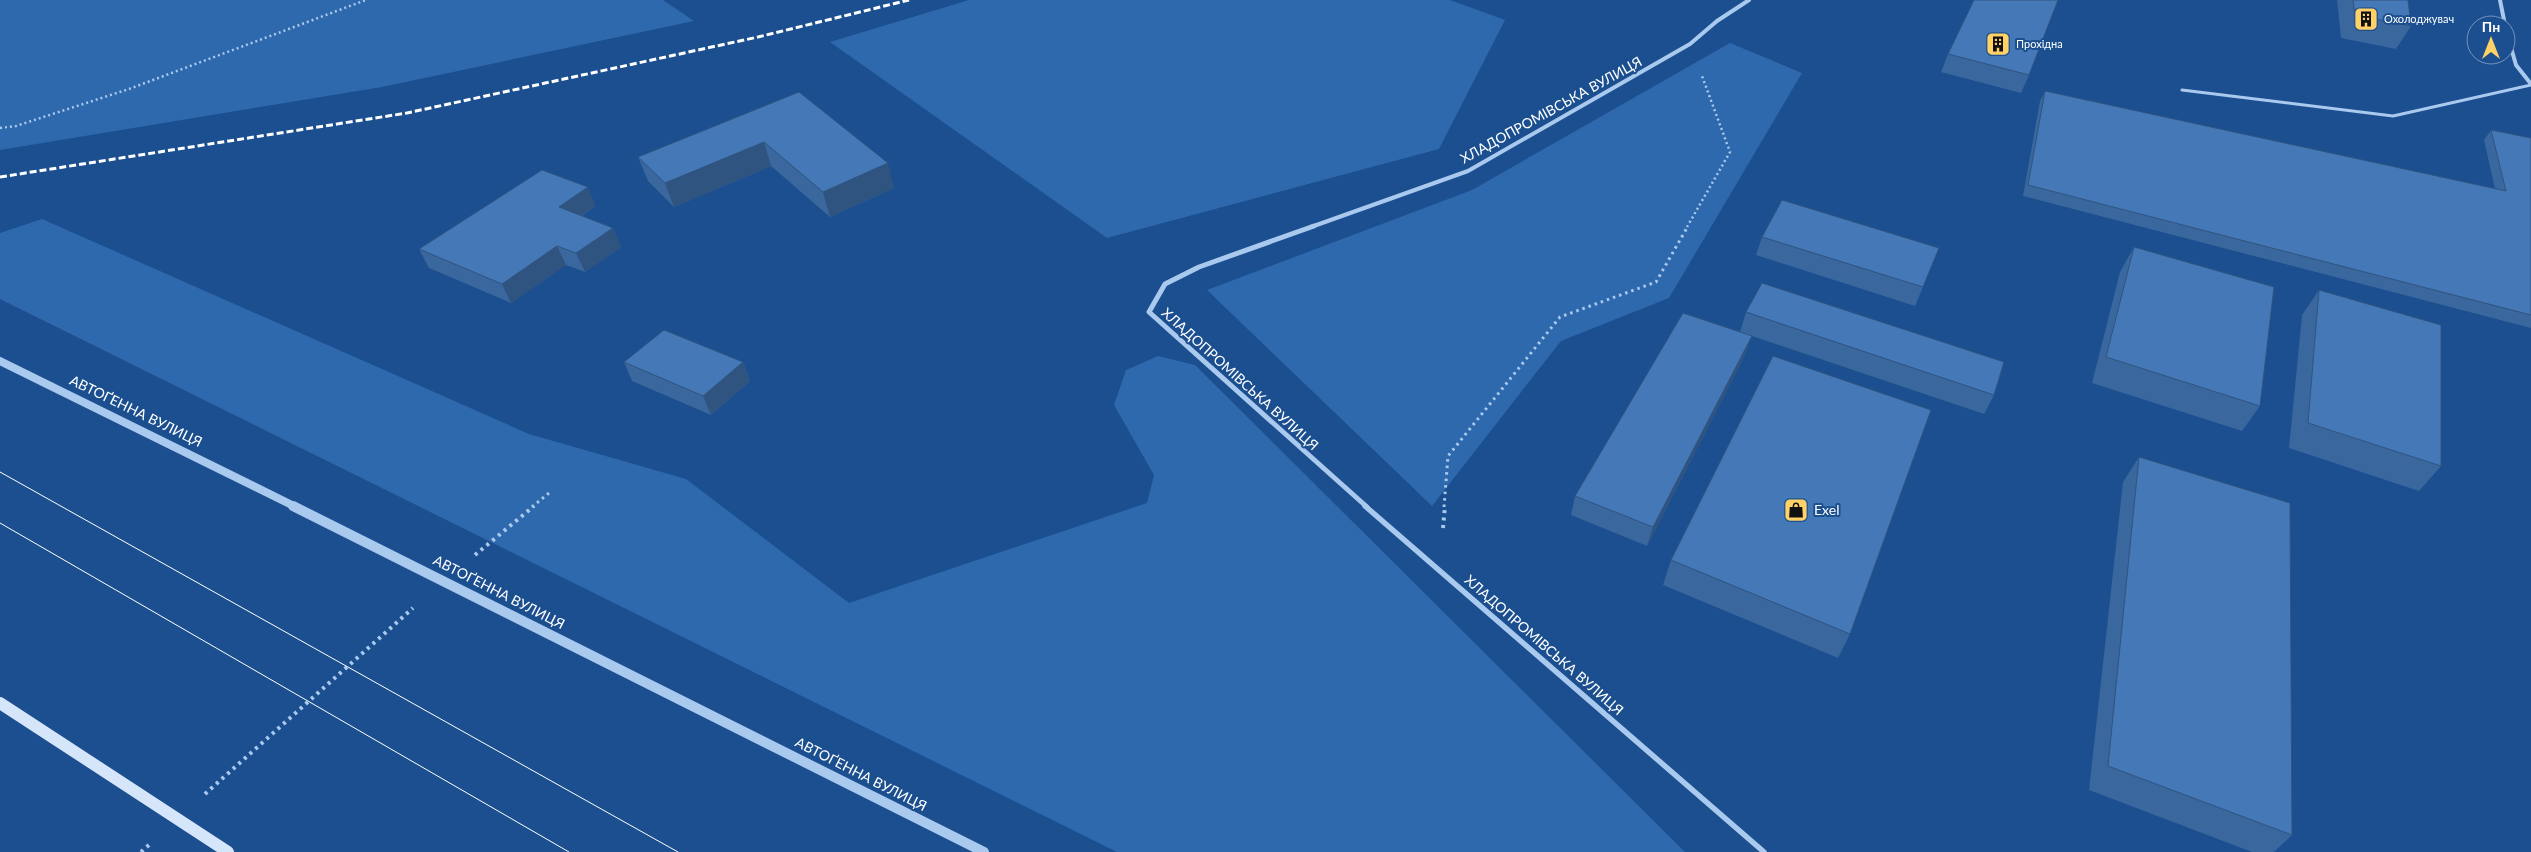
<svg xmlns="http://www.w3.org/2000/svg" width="2531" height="852" font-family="Lato,sans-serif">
<rect width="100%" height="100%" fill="#1b4f8f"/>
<path fill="#2e69ad" d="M0 0H663L694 21 382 87 0 150Z
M969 0H1450L1505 20 1439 149 1107 238 830 42Z
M1730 43 1802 73 1669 298 1561 341 1432 506 1207 290 1472 190Z
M42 219 529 434 686 479 849 603 1147 503 1154 475 1114 405 1126 370 1158 356 1195 365 1685 852H1117L0 299V233Z"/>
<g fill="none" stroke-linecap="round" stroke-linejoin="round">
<path stroke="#a9c9ee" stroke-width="2.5" stroke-dasharray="2 3" stroke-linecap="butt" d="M0 128 16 126 129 89 366 0
M1687 227 1730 152 1702 76"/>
<path stroke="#a9c9ee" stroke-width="3" stroke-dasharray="2.5 4" stroke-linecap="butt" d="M532 507 549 493
M1444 507 1448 456 1560 317 1656 282 1688 226"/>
<path stroke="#a9c9ee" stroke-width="4" stroke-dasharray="3 4.5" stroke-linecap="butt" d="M1443 528 1445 506
M475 555 534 506
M205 794 413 608
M141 852 149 845"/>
<path stroke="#a9c9ee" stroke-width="3" d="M2182 90 2393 116 2531 85"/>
<path stroke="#a9c9ee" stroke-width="4" d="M2500 0 2505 25
M2506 30 2516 65 2531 84
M1311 227 1468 171 1690 44 1717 21 1749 0"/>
<path stroke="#a9c9ee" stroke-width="5" d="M1314 226 1199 267 1165 284 1149 312 1367 507"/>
<path stroke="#a9c9ee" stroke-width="5.5" d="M1365 506 1764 852"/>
<path stroke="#a9c9ee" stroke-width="8" d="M0 361 296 507"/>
<path stroke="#a9c9ee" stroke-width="10" d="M293 506 984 852"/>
<path stroke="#d6e6fa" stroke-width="12" d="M0 703 228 852"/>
<path stroke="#fff" stroke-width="1" d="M0 472 678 852
M0 523 569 852"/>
<path stroke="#fff" stroke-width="3" stroke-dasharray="7 3" stroke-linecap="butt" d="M0 177 407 113 758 37 909 0"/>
</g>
<path fill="#3a679d" d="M2337 0H2408L2411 26 2396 49 2341 38Z
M1948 54 2029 75 2021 93 1941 72Z
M2045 91 2495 189 2484 140 2491 130 2531 138V328L2023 196 2040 101Z
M799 92 894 188 830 217 771 166 674 207 648 181 638 157Z
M596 206 582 216 621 247 585 272 566 265 511 303 429 268 419 249Z
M1762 237 1923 287 1915 306 1756 255Z
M2134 247 2260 406 2242 431 2092 383 2120 272Z
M2319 290 2441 466 2419 491 2289 448 2302 315Z
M1746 312 1994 395 1984 414 1740 332Z
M1745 355 1647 546 1571 515 1575 496Z
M624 362H743L750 381 711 415 632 381Z
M2139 457 2292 835 2274 852H2252L2089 790 2123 482Z
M1671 560 1850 634 1838 658 1663 585Z"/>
<path fill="#305480" d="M764 142 771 166 674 207 665 183Z
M888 163 894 188 830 217 823 192Z
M588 187 596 206 567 225 559 207Z
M613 228 621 247 585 272 576 253Z
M557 246 566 265 511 303 502 284Z
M1752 336 1745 355 1647 546 1653 527Z
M743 362 750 381 711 415 703 396Z"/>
<path fill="#4478b7" stroke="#305480" d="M1974 0H2058L2029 75 1948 54Z
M2353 0H2408L2411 26 2355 15Z
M2045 91 2506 191 2491 130 2531 138V315L2028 185Z
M799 92 888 163 823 192 764 142 665 183 638 157Z
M542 170 588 187 559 207 613 228 576 253 557 246 502 284 419 249Z
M1782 200 1939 248 1923 287 1762 237Z
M2134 247 2274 287 2260 406 2106 357Z
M1762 283 2004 362 1994 395 1746 312Z
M2319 290 2441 325V466L2308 423Z
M1683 313 1752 336 1653 527 1575 496Z
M664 330 743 362 703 396 624 362Z
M1773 356 1931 410 1850 634 1671 560Z
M2139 457 2290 503 2292 835 2108 766Z"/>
<defs>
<g id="building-square" transform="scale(1.25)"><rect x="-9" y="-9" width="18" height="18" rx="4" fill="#ffd166" stroke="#1b4f8f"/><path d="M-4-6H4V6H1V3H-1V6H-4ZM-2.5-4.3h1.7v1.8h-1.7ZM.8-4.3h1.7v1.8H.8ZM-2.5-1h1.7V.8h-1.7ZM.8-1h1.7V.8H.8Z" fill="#111"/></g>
<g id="shop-square" transform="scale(1.25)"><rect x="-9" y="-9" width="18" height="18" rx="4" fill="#ffd166" stroke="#1b4f8f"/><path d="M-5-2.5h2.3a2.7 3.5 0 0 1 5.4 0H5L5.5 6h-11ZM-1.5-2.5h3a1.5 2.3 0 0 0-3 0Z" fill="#111"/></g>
</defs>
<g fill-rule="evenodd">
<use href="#building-square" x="2366" y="19"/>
<use href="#building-square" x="1998" y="44"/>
<use href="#shop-square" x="1796" y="510"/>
</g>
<g text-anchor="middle" stroke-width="4" stroke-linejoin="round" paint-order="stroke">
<g font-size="11" fill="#fff" stroke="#1b4f8f" text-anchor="start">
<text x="2384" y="23">Охолоджувач</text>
<text x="2016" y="48">Прохідна</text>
</g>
<g font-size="14" fill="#fff" stroke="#1b4f8f">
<text transform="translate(1551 110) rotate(-29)" y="5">ХЛАДОПРОМІВСЬКА ВУЛИЦЯ</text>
<text transform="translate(1240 379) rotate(42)" y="5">ХЛАДОПРОМІВСЬКА ВУЛИЦЯ</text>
<text transform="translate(136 411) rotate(26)" y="5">АВТОҐЕННА ВУЛИЦЯ</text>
<text transform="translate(499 592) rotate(27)" y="5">АВТОҐЕННА ВУЛИЦЯ</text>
<text transform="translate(1544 645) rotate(41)" y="5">ХЛАДОПРОМІВСЬКА ВУЛИЦЯ</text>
<text transform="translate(861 774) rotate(27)" y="5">АВТОҐЕННА ВУЛИЦЯ</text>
</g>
<g font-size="14" fill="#fff" stroke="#1b4f8f" text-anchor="start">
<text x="1814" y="515">Exel</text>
</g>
</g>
<g transform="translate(2491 40)"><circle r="24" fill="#1b4f8f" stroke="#7695bc"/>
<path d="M0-4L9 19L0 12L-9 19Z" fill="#ffd166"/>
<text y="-8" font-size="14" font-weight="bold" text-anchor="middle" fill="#ffffff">Пн</text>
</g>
</svg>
